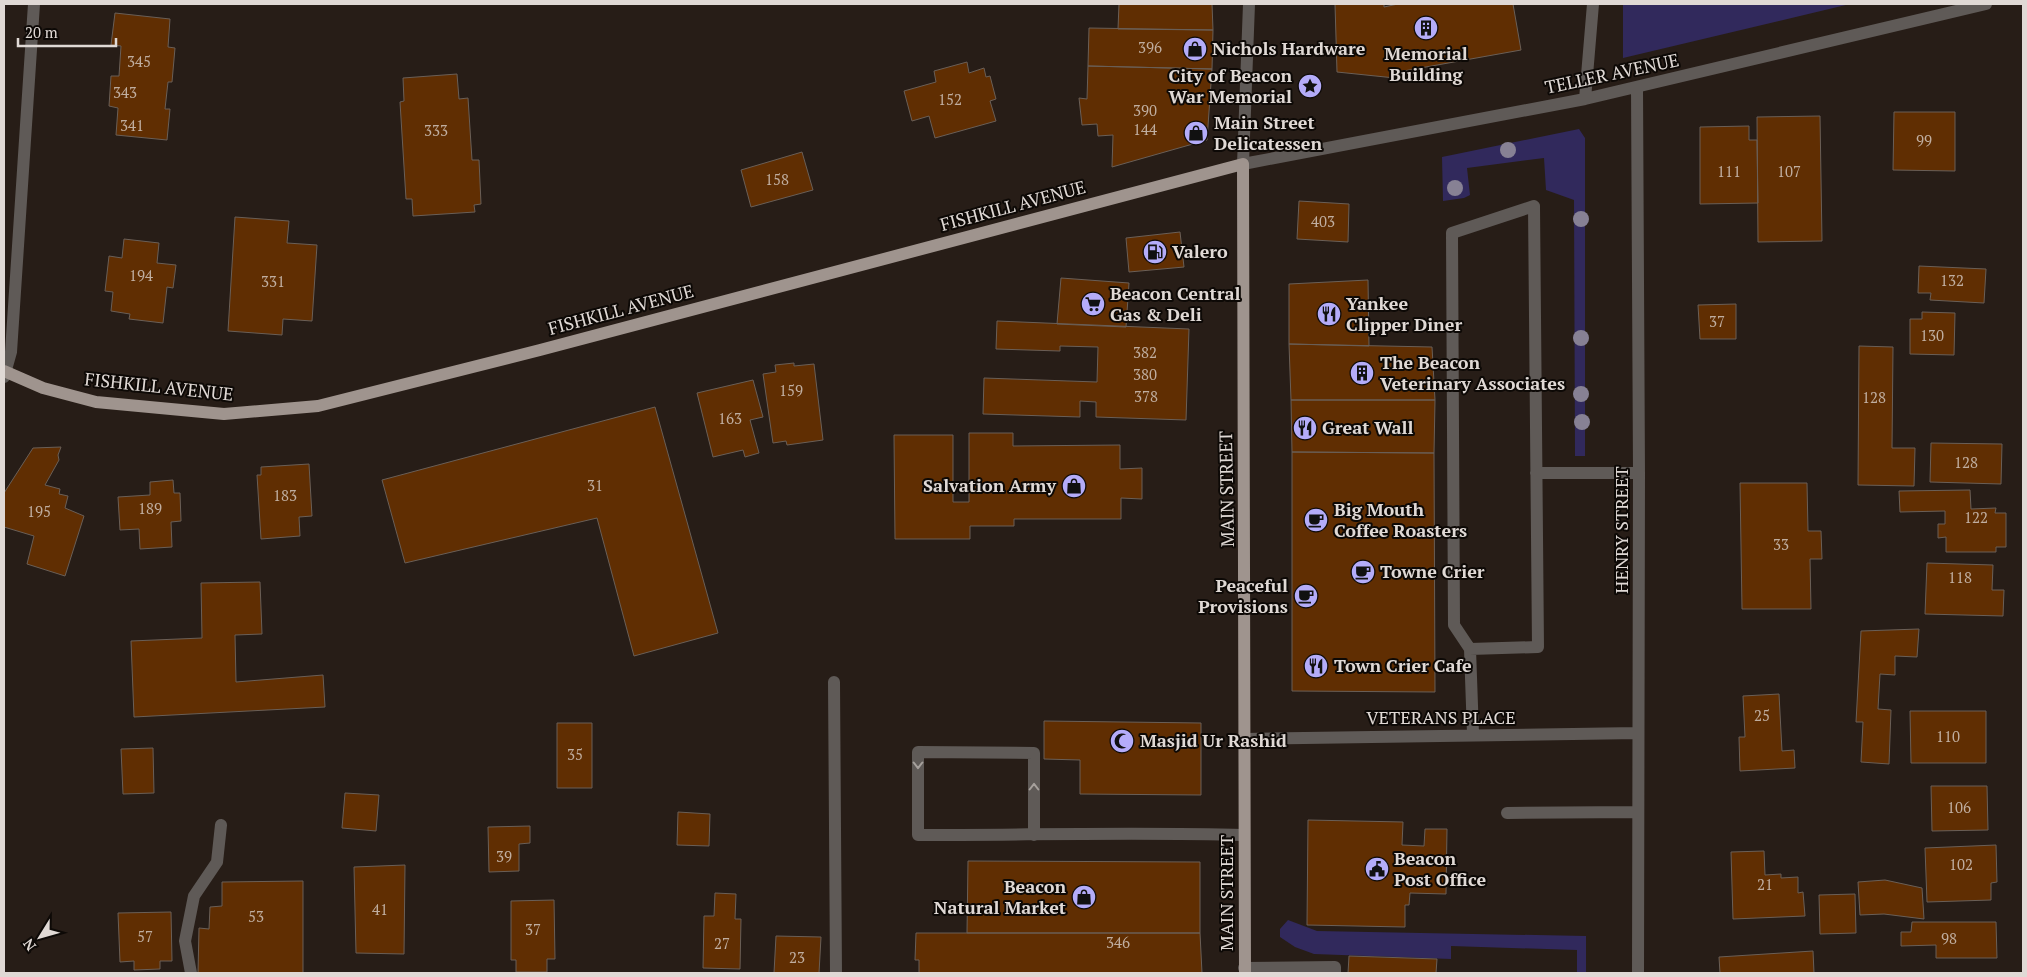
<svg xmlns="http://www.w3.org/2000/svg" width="2027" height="977" font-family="'PT Serif',serif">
<rect width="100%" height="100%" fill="#271d17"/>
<path fill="#31295c" d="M1623 4H1850L1623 58Z
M1579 129 1585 138V456H1575L1574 200 1546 190 1544 158 1467 168 1470 195 1464 198 1443 201 1442 157Z
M1288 920 1317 931 1586 936V973H1577V950L1451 946V959L1314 954 1295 947 1280 937V929Z"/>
<path fill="#602e02" stroke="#6a5f57" d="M1119 4H1212L1213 30 1118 29Z
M1335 4H1384V7L1398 4H1513L1521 50 1398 72 1395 78 1337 72Z
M115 13 170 19 168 47 175 48 172 82H168L165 109H170L167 140 116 135 118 108 109 106 111 76H119L121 46 111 45Z
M1089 28 1213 30 1212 69 1088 66Z
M967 62 969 73 984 68 986 77 990 76 996 99 990 101 996 121 935 138 929 116 912 121 904 91 936 82 934 71Z
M1088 66 1212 69 1207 140 1112 167 1113 135 1098 136 1097 124 1082 125 1079 98 1087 99Z
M457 74 459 99 468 98 472 160H479L481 204 474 205 475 212 413 216 412 199H406L400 102 404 101 403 78Z
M1894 112H1955V171L1893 170Z
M1820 116 1822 241 1758 242 1757 117Z
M1749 126V140H1757L1758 203 1700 204V127Z
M802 152 813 190 751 207 741 170Z
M1299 201 1349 204 1348 242 1297 239Z
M235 217 289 221 287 243 317 245 312 321 283 319 282 335 228 331Z
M1180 232 1184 267 1129 272 1126 238Z
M124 239 159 243 157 263 176 265 173 288 167 287 163 323 129 319 130 314 111 311 113 292 105 291 109 256 122 258Z
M1919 266 1986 269 1984 303 1930 300 1931 293H1918Z
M1061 278 1129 283 1126 327 1057 324Z
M1368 280 1369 346 1289 344V284Z
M1736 304V339H1700L1698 305Z
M1922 312 1955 313 1954 355 1910 354V319H1922Z
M997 321 1189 329 1186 420 1096 417V402L1080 401V417L983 414 984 378 1097 382 1098 347 1060 346V351L996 349Z
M1289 344 1432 347 1435 400H1291Z
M1859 346 1893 347 1892 448H1915L1914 486 1858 485Z
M794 363V366L814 364 823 440 787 445 786 441 773 443 763 374 776 372 775 365Z
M753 380 763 417 750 420 759 453 745 457 743 450 713 457 697 393Z
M1291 400H1435L1434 453 1292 452Z
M655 407 718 633 634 656 597 518 405 563 382 480Z
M969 433H1013V446L1120 445V469L1142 468V499L1121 498V519H1014V526H970V539H895L894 435H953V502H969Z
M1931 443 2002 444 2001 484 1930 482Z
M61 447 58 455 59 460 45 485 60 489 59 494 68 496 65 508 84 516 65 576 27 564 34 536 4 527V493L33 448Z
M1292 452 1434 453 1435 692 1292 691Z
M309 464 312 516 299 517 300 536 261 539 257 475H261V467Z
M173 480 174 493H180L181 521 171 522 172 547 140 549 139 529 120 530 118 497 150 495V482Z
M1740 483H1807L1808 531H1821L1822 559H1810L1811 609H1742Z
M1970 490 1971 509 1996 508 1995 513H2006V547H1996V552H1946V537L1938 538V524H1945V511L1900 512 1899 491Z
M1927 563 1993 565 1992 590H2004L2003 616 1925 614Z
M260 582 262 634 235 635 236 682 323 675 325 707 134 717 131 641 202 638 201 583Z
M1919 629 1917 657 1895 656V675L1880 674 1878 709 1891 710 1889 764 1861 762 1863 722H1856L1861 631Z
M1779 694 1782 751 1794 750 1795 768 1740 771 1739 737H1745L1743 696Z
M1910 711H1986V763H1911Z
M1044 721 1201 723V795L1080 794V760L1044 759Z
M557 723H592V788H557Z
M153 748 154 793 123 794 121 749Z
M1931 786H1987L1988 830 1932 831Z
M345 793 379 795 376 831 342 828Z
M678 812 710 814 709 846 677 845Z
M1308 820 1403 822 1402 845 1424 846 1425 829H1447L1446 894 1410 893 1409 905H1405V927L1307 925Z
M530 826V843L519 844V871L489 872 488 827Z
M1996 845 1997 882 1991 883V900L1927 902 1925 848Z
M1764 851 1765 875 1781 874V878L1798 877V893L1803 892 1805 916 1733 919 1731 852Z
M968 861 1200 862V933H967Z
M405 865 404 954 356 953 354 867Z
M1885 880 1922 888 1924 919 1884 914 1860 915 1858 882Z
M303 881V973H198L199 928 209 929 210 907 222 906V882Z
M715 893 736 894 735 919H741L740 969 703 968 704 916H714Z
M1855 894 1856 933 1820 934 1819 895Z
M554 900 555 959H547V972H516V960H511V901Z
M171 912 172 961H160V969L134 970V961L120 962 118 913Z
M1912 922H1996L1997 958H1936V945L1901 946V932H1911Z
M916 933H1200L1202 973H919V960H915Z
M776 936 821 937 819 973H774Z
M1813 951 1814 973H1720L1719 957Z
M1349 956 1437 959 1436 973H1348Z"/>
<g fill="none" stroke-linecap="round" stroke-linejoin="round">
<path stroke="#5f5a57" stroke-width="12" d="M1249 4 1243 164 1585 99 1986 4
M1637 88 1639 473 1638 973
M1585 99 1593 4
M1534 206 1538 647 1470 649 1454 625 1452 233Z
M4 377 11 352 34 4
M1536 473H1639
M1470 649 1473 734
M834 682 836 973
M1245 739 1638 733
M1507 813 1638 812
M1034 835V753L918 752V835C1027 835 1136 832 1244 835
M1244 968 1335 967V973
M191 973 185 941 194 896 217 862 221 825"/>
<path stroke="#9f948e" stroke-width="12" d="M4 371 43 388 96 402 224 414 318 406 540 350 1243 164 1245 973"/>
</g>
<g fill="#878194">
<circle cx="1508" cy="150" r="8"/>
<circle cx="1455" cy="188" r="8"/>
<circle cx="1581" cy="219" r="8"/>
<circle cx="1581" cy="338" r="8"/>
<circle cx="1581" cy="394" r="8"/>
<circle cx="1582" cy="422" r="8"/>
</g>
<defs><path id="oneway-chevron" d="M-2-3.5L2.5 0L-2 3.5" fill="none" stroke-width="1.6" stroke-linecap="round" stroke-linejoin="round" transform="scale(1.25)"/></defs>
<g stroke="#a6a09c">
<use href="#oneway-chevron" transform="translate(918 765) rotate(90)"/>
<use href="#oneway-chevron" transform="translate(1034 787) rotate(-90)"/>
</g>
<defs>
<g id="building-disc" transform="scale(1.25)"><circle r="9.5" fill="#b4acf9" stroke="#0d0906"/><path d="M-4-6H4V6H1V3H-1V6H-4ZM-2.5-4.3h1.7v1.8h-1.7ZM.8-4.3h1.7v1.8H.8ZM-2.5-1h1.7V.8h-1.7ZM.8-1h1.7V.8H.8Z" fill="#111"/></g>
<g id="shop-disc" transform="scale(1.25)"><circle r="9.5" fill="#b4acf9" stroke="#0d0906"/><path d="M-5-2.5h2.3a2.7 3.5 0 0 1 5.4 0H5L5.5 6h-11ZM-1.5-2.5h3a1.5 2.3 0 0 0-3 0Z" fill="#111"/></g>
<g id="sight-disc" transform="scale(1.25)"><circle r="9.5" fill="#b4acf9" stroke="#0d0906"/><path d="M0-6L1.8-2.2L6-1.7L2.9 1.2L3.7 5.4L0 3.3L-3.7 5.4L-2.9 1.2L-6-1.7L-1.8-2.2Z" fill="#111"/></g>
<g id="fuel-disc" transform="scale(1.25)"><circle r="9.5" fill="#b4acf9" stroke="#0d0906"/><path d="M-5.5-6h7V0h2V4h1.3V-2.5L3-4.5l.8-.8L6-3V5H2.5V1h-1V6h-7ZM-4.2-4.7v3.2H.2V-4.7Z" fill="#111"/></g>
<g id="supermarket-disc" transform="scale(1.25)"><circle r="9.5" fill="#b4acf9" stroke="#0d0906"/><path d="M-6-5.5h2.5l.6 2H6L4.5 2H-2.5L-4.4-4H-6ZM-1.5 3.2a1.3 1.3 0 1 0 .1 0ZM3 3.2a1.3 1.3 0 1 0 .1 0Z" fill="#111"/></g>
<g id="restaurant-disc" transform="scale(1.25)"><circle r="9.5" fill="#b4acf9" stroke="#0d0906"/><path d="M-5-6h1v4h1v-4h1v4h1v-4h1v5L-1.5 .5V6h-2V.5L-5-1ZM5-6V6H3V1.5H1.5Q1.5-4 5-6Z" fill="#111"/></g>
<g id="cafe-disc" transform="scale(1.25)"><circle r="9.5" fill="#b4acf9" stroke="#0d0906"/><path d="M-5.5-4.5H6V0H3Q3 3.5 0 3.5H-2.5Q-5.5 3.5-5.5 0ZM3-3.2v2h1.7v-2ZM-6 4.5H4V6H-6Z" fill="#111"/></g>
<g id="mosque-disc" transform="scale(1.25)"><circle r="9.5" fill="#b4acf9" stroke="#0d0906"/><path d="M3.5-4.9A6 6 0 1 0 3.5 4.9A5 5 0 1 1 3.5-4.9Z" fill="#111"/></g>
<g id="civic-disc" transform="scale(1.25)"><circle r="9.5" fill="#b4acf9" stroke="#0d0906"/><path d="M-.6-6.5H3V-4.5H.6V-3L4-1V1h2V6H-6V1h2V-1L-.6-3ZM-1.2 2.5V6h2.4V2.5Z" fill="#111"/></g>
</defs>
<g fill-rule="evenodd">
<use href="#building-disc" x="1426" y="28"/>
<use href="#shop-disc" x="1195" y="49"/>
<use href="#sight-disc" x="1310" y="86"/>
<use href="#shop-disc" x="1196" y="133"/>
<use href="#fuel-disc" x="1155" y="252"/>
<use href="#supermarket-disc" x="1093" y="304"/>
<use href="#restaurant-disc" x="1329" y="314"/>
<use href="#building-disc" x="1362" y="373"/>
<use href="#restaurant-disc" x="1305" y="428"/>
<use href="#shop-disc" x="1074" y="486"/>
<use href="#cafe-disc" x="1316" y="520"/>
<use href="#cafe-disc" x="1363" y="572"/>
<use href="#cafe-disc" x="1306" y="596"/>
<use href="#restaurant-disc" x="1316" y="666"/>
<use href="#mosque-disc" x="1122" y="741"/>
<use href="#civic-disc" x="1377" y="869"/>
<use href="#shop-disc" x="1084" y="897"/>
</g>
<g text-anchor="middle" stroke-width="4" stroke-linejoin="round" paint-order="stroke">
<g font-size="15" fill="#c0aea0">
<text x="1150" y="53">396</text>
<text x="139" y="67">345</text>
<text x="125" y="98">343</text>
<text x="950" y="105">152</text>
<text x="1145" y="116">390</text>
<text x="132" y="131">341</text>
<text x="1145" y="135">144</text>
<text x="436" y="136">333</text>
<text x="1924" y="146">99</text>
<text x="1729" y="177">111</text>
<text x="1789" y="177">107</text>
<text x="777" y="185">158</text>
<text x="1323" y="227">403</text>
<text x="141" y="281">194</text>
<text x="1952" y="286">132</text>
<text x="273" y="287">331</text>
<text x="1717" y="327">37</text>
<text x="1932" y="341">130</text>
<text x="1145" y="358">382</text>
<text x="1145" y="380">380</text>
<text x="791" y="396">159</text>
<text x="1146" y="402">378</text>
<text x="1874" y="403">128</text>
<text x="730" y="424">163</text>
<text x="1966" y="468">128</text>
<text x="595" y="491">31</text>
<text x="285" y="501">183</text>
<text x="150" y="514">189</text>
<text x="39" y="517">195</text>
<text x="1976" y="523">122</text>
<text x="1781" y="550">33</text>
<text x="1960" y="583">118</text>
<text x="1762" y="721">25</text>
<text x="1948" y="742">110</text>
<text x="575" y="760">35</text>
<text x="1959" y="813">106</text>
<text x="504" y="862">39</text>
<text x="1961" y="870">102</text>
<text x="1765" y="890">21</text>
<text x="380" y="915">41</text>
<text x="256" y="922">53</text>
<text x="533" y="935">37</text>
<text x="145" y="942">57</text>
<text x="1949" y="944">98</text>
<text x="1118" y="948">346</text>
<text x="722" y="949">27</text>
<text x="797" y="963">23</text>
</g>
<g font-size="18" font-weight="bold" fill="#e0d9d5" stroke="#0d0906" text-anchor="start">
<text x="1212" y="55">Nichols Hardware</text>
<text x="1426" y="60" text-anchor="middle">Memorial<tspan x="1426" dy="21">Building</tspan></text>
<text x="1292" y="82" text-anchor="end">City of Beacon<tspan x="1292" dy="21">War Memorial</tspan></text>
<text x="1214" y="129">Main Street<tspan x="1214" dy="21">Delicatessen</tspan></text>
<text x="1172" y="258">Valero</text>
<text x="1110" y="300">Beacon Central<tspan x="1110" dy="21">Gas &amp; Deli</tspan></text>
<text x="1346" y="310">Yankee<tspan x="1346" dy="21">Clipper Diner</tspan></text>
<text x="1380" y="369">The Beacon<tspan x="1380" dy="21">Veterinary Associates</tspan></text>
<text x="1322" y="434">Great Wall</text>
<text x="1056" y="492" text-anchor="end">Salvation Army</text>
<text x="1334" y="516">Big Mouth<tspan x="1334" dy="21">Coffee Roasters</tspan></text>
<text x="1380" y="578">Towne Crier</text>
<text x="1288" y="592" text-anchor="end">Peaceful<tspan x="1288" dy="21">Provisions</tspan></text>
<text x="1334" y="672">Town Crier Cafe</text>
<text x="1140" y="747">Masjid Ur Rashid</text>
<text x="1394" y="865">Beacon<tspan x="1394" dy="21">Post Office</tspan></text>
<text x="1066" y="893" text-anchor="end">Beacon<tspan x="1066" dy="21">Natural Market</tspan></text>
</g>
<g font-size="18" fill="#e0d9d5" stroke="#0d0906">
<text transform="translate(1612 74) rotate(-12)" y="6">TELLER AVENUE</text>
<text transform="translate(1013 206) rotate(-15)" y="6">FISHKILL AVENUE</text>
<text transform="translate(621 310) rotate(-15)" y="6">FISHKILL AVENUE</text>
<text transform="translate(159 387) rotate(6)" y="6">FISHKILL AVENUE</text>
<text transform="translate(1227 489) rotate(-91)" y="6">MAIN STREET</text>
<text transform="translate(1622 530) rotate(-90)" y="6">HENRY STREET</text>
<text x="1441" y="724">VETERANS PLACE</text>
<text transform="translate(1227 893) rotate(-90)" y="6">MAIN STREET</text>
</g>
</g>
<rect width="2027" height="977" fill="none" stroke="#e0d9d5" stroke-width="10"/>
<g transform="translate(40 937) rotate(233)" stroke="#0d0906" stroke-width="4" paint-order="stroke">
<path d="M0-4L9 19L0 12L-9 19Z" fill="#e0d9d5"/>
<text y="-8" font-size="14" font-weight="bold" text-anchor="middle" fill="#e0d9d5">N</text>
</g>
<path d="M18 38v8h98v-8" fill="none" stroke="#e0d9d5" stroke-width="2.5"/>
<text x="25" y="38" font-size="15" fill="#e0d9d5" stroke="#0d0906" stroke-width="4" paint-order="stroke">20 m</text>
</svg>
